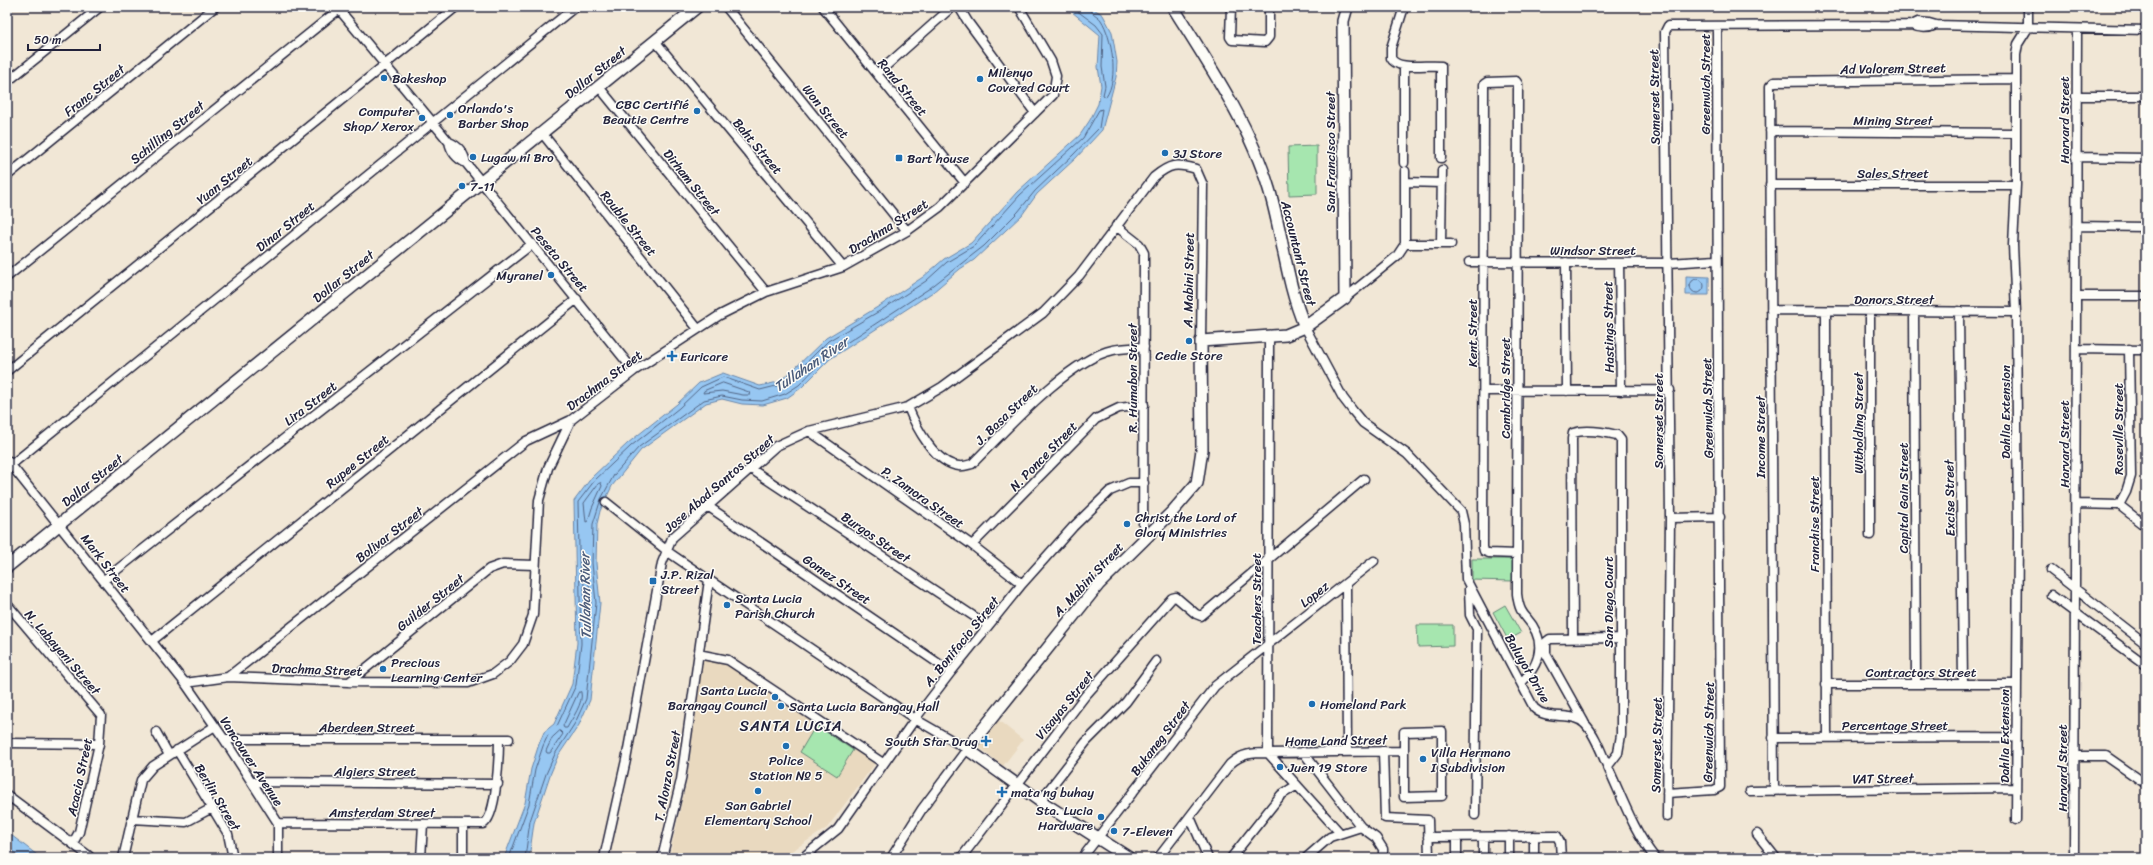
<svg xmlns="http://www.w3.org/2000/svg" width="2153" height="865" font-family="Sriracha,sans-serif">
<rect width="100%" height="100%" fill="#f1e7d6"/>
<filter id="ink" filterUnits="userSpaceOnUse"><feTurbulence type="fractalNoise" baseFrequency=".025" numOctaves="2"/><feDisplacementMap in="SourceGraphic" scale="8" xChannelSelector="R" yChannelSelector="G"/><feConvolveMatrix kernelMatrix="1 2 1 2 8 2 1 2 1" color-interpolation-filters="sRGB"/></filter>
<g filter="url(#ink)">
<path fill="#e9d9bf" d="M703 659 732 665 876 762 827 828 781 858H669L687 780Z
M998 720 1023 740 1003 766 978 746Z"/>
<path fill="#a6e6af" stroke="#648475" d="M1317 146V194L1289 195 1288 147Z
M1472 559H1513V581L1472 580Z
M1505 605 1521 633 1508 640 1493 612Z
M1417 625H1453V646L1418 647Z
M816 725 853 750 837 776 800 752Z"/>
<path fill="#97c7f2" stroke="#6885a9" d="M1066 7H1091L1103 15 1112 32 1117 62 1116 77 1102 130 1076 158 1037 194 1022 215 974 260 960 269 933 292 830 359 801 388 787 398 763 405 742 404 722 399 706 403 641 450 612 486 600 511 597 524 596 563 600 603 590 700 579 725 558 756 550 775 534 823 529 858H504L525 803 531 769 539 744 544 732 554 724 572 684 577 643 574 501 592 477 628 443 677 404 699 383 723 373 760 386 778 382 792 371 826 338 881 305 923 277 944 259 971 243 1017 192 1080 135 1090 120 1098 104 1101 86 1098 67 1100 35Z
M1686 276 1709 277V295H1686Z
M7 832 41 858H21L7 847Z"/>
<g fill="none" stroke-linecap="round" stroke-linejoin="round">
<path stroke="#516484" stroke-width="1" d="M1072 7 1096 25 1103 34 1102 67 1105 86 1103 95 1106 97C1119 79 1112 37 1101 20 1098 15 1090 14 1089 7
M1690 286a7 7 0 1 1 14 0a7 7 0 1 1-14 0Z
M723 383 749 392 750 395H743L722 391 703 393 704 391Z
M601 483 602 486 592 508 588 521 586 522 584 503 598 484Z
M584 572 588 573 591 603 589 619 587 621 585 619Z
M581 692C584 703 572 718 567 728H564L563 726 578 693Z
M560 731 563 734 550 753H547L546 751 552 738Z
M509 858 529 804 535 770 543 746 548 735 557 726 576 685 581 644 578 502 595 480 631 446 679 408 701 387 723 377 760 390 780 385 795 374 828 341 883 309 926 281 947 262 974 246 1020 195 1083 138 1099 110 1102 109 1099 128 1073 155 1035 191 1018 212 984 246 930 288 828 355 799 385 785 394 762 401 742 400 722 396 704 400 639 447 614 475 601 499 593 524 592 563 596 603 586 699 575 723 555 754 546 774 530 821 525 858"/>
<g stroke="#22223b" stroke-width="11">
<path id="street" d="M337 7 449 142C451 152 457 159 466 163L634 371
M726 7 907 231
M823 7 965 183
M959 7 968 22 1035 113
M1231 7 1230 37 1232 40 1265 42 1269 37V7
M1404 7 1391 48V58C1397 71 1428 64 1441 66V158
M1912 25C1921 29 1928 29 1936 25
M655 41 843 267
M1404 66V163
M877 74 952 7
M7 82 100 7
M599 87 766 292
M2076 96H2146
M1770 131 2015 133
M542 133 698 329
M449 142C459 146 464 153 466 163
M2076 157 2146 158
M7 176 215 7
M1405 182 1442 183
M1770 185H2016
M1116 226 1139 244 1144 253 1143 542
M2076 226 2146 227
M1405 244H1451
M1441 244 1442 170
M1469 262 1669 263 1716 260
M1566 262 1567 391
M1619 263 1621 391
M7 277 342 7
M2076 296H2146
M1345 298 1397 256 1405 244V171
M1771 310 2016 312
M1826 311 1827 738
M1870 311V535
M1914 311 1916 684
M1959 311 1963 684
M1305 327 1343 398 1353 411 1363 423 1407 454 1461 511 1464 524 1466 579 1534 708C1548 722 1572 710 1585 724 1594 733 1600 749 1605 761 1621 794 1632 829 1655 858
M1269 337 1268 753 1340 833
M2076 349 2146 350
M7 371 456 7
M1484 391 1670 390
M908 407C916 427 935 464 959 466 963 467 968 465 972 464 1004 432 1069 359 1113 350 1123 348 1134 348 1144 347
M809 431 972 545 1022 584
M7 460 185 683 224 739 278 823V858
M11 465 575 7
M751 469 987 625
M606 502 671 554 709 580 915 719 967 749 922 809 891 858
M2076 504 2119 505 2146 526
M2119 505 2126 492 2131 476 2129 349
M709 507 951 672
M1670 518 1720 517
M972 545 1096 419 1119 408 1144 405
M1517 554 1489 553 1484 551 1483 547 1484 84 1487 82 1516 81 1518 84 1517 594C1520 619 1528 614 1536 632 1545 652 1534 670 1521 683
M2051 570 2146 644
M104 580 532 244
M1346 584 1347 752
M1469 589 1470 615 1477 629 1475 815
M2051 595 2146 665
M7 604 101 715 99 744 79 832 73 843
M1573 638 1572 439 1573 433C1586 429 1604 432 1617 435L1621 440V735L1618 753 1608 766
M152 641 577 299
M698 654 728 660 883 763
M228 677 526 441 571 420
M349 682 489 569 503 564 535 565
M185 683 228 677 349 682 468 683 493 674 510 661 523 644 533 615 539 500 548 468 571 420 634 371 720 315 766 292 843 267 907 231 940 207 1053 95 1056 76 1051 61 1019 7
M1826 684H2017
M1584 722 1546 654V642L1550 639 1620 638
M1442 731V796L1404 797V732Z
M156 732 169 755
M1773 738 2016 737
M224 739H509
M7 743 99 744
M177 750 228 834 233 858
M1383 751 1385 818 1428 820 1429 858
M1303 752 1361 827 1376 838 1383 849V858
M2074 756H2106L2146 784
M252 782 498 784
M1750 791 2016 788
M1774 791 1770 86 1774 82 2016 79
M1667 793 1714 790 1720 787C1720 533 1716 280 1717 26
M7 795 89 856
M1040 801 1086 742 1126 702 1156 661
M1190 817 1208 858
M1667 817 1670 518 1665 32 1668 26 1912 25 1918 22 1929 23 1936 25 2146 30
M132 819 186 822 212 808
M2016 820 2018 534 2016 312 2013 245 2016 185V55L2018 44 2028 28V7
M278 823 483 824C497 818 499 754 499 739
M1757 834 1776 858
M1509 836V858
M1534 836V858
M1428 837 1557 836 1560 842 1561 858
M1457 837V858
M123 858 141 780 153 766 215 726
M421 858 423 824
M463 858V824
M604 858 626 760 662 563 672 538 776 446 809 431 908 407 942 387 1043 313 1079 276 1154 177C1170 164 1176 163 1196 169L1203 185 1201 341
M662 858 681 780 709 580
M802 858 838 829 915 719 951 672 1022 584 1073 527 1110 491 1129 483H1144
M961 858 1085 696 1172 598 1176 597 1196 614 1201 616 1364 479
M1082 858 1215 686 1374 561
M1158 858 1230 764C1242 753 1253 753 1268 753L1403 751
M1231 858 1281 795 1297 785
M1306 858 1330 837 1361 827
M1483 858V837
M2074 858 2077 30"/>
</g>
<g stroke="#22223b" stroke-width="14">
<path id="secondary" d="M1173 7C1208 63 1250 125 1269 189 1283 235 1286 283 1305 327
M7 567 697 7
M1129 858 1040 801 967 749 1099 584 1172 512 1197 483 1202 450 1201 341 1286 335 1305 327 1345 298 1343 21 1347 7"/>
</g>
<use href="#street" stroke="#fdfcf7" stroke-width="8"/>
<use href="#secondary" stroke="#fdfcf7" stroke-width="11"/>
</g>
</g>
<g fill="#1f6fb2" stroke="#fdfcf7" stroke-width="1.5">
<circle cx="384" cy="78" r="4"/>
<circle cx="980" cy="79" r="4"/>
<circle cx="697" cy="111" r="4"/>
<circle cx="450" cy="115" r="4"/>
<circle cx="422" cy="118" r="4"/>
<circle cx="1165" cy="153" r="4"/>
<circle cx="473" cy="157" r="4"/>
<rect x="895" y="154" width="8" height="8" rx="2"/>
<circle cx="462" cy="186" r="4"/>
<circle cx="551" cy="275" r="4"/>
<circle cx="1189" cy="341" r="4"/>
<path d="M670 350h4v4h4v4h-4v4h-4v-4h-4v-4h4z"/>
<circle cx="1127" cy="524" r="4"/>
<rect x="649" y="577" width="8" height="8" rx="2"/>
<circle cx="727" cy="605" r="4"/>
<circle cx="383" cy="669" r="4"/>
<circle cx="775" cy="697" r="4"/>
<circle cx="1312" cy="704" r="4"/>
<circle cx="781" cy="706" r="4"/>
<path d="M984 735h4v4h4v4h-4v4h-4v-4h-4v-4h4z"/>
<circle cx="786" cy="746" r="4"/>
<circle cx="1423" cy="759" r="4"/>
<circle cx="1280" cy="767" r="4"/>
<circle cx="758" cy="791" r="4"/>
<path d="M1000 786h4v4h4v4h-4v4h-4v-4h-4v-4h4z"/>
<circle cx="1101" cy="817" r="4"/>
<circle cx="1114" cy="831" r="4"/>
</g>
<g text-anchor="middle" stroke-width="3" stroke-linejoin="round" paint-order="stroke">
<g font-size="13" fill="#22223b" stroke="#fdfcf7">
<text transform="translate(1893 68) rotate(-1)" y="5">Ad Valorem Street</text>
<text transform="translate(595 72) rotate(-39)" y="5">Dollar Street</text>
<text transform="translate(1705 84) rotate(-90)" y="5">Greenwich Street</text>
<text transform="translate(903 87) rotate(51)" y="5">Rand Street</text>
<text transform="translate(94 90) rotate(-39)" y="5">Franc Street</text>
<text transform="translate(1654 97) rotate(-91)" y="5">Somerset Street</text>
<text transform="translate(826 111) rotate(51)" y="5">Won Street</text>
<text x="1893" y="125">Mining Street</text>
<text transform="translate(2064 120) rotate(-90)" y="5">Harvard Street</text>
<text transform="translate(167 132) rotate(-39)" y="5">Schilling Street</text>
<text transform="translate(758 146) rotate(50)" y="5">Baht Street</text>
<text transform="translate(1330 152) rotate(-90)" y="5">San Francisco Street</text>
<text x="1893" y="178">Sales Street</text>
<text transform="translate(224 180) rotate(-39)" y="5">Yuan Street</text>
<text transform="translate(692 182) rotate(51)" y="5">Dirham Street</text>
<text transform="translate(629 223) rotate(51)" y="5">Rouble Street</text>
<text transform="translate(285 226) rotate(-39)" y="5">Dinar Street</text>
<text transform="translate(888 226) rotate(-32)" y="5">Drachma Street</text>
<text x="1593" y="255">Windsor Street</text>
<text transform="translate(1299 253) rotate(76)" y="5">Accountant Street</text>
<text transform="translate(560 259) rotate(50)" y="5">Peseta Street</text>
<text transform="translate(343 276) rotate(-39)" y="5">Dollar Street</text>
<text transform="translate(1188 280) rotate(-89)" y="5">A. Mabini Street</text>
<text x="1894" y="304">Donors Street</text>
<text transform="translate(1608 327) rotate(-91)" y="5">Hastings Street</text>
<text transform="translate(1472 333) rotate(-90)" y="5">Kent Street</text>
<text transform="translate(1132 378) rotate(-90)" y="5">R. Humabon Street</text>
<text transform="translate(604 380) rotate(-37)" y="5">Drachma Street</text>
<text transform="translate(1505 388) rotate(-90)" y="5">Cambridge Street</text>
<text transform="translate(310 403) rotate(-38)" y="5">Lira Street</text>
<text transform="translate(1707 408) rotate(-91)" y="5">Greenwich Street</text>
<text transform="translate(2005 412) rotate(-90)" y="5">Dahlia Extension</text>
<text transform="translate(1006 414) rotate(-44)" y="5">J. Basa Street</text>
<text transform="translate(1658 421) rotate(-90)" y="5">Somerset Street</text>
<text transform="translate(1858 423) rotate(-90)" y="5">Witholding Street</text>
<text transform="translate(2118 429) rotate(-90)" y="5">Roseville Street</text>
<text transform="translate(1760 437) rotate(-90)" y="5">Income Street</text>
<text transform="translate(2064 444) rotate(-90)" y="5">Harvard Street</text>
<text transform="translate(1043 456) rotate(-46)" y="5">N. Ponce Street</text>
<text transform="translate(357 461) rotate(-39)" y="5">Rupee Street</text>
<text transform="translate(92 480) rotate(-39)" y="5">Dollar Street</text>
<text transform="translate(719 483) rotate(-41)" y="5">Jose Abad Santos Street</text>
<text transform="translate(923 497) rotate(35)" y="5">P. Zamora Street</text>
<text transform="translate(1903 498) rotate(-90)" y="5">Capital Gain Street</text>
<text transform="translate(1949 498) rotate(-91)" y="5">Excise Street</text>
<text transform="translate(1814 524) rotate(-90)" y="5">Franchise Street</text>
<text transform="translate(389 534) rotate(-38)" y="5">Bolivar Street</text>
<text transform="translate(876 537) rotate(34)" y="5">Burgos Street</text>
<text transform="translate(106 563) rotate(52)" y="5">Mark Street</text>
<text transform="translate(837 579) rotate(34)" y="5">Gomez Street</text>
<text transform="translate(1088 579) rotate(-47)" y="5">A. Mabini Street</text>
<text transform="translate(1314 594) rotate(-39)" y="5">Lopez</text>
<text transform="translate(1256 599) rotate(-90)" y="5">Teachers Street</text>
<text transform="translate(430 602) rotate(-39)" y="5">Guilder Street</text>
<text transform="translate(1608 602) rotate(-90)" y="5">San Diego Court</text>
<text transform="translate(961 641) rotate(-51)" y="5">A. Bonifacio Street</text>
<text transform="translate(63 652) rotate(49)" y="5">N. Labayani Street</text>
<text transform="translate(1528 668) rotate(60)" y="5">Baluyot Drive</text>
<text transform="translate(317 669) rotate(2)" y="5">Drachma Street</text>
<text x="1921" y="677">Contractors Street</text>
<text transform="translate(1064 705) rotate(-51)" y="5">Visayas Street</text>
<text x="1895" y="730">Percentage Street</text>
<text x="367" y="732">Aberdeen Street</text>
<text transform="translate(1708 732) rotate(-89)" y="5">Greenwich Street</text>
<text transform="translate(2004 736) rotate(-90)" y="5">Dahlia Extension</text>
<text transform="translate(1160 738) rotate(-53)" y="5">Bukaneg Street</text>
<text transform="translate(1336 740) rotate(-1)" y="5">Home Land Street</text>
<text transform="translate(1656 745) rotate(-89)" y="5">Somerset Street</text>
<text transform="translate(252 761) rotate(57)" y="5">Vancouver Avenue</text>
<text transform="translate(2062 768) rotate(-90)" y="5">Harvard Street</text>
<text x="375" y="776">Algiers Street</text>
<text transform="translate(667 776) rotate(-79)" y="5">T. Alonzo Street</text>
<text transform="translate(79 777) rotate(-78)" y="5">Acacia Street</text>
<text transform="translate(1883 778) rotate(-1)" y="5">VAT Street</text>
<text transform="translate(218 797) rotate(59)" y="5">Berlin Street</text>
<text x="382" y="817">Amsterdam Street</text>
</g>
<g font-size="13" fill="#22223b" stroke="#fdfcf7" text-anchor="start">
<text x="988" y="77">Milenyo<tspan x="988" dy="15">Covered Court</tspan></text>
<text x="392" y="83">Bakeshop</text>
<text x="689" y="109" text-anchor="end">CBC Certifié<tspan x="689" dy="15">Beautie Centre</tspan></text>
<text x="458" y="113">Orlando's<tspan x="458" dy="15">Barber Shop</tspan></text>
<text x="414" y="116" text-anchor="end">Computer<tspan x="414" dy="15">Shop/ Xerox</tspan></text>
<text x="1173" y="158">3J Store</text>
<text x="481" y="162">Lugaw ni Bro</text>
<text x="907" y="163">Bart house</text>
<text x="470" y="191">7-11</text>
<text x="543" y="280" text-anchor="end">Myranel</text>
<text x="1189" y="360" text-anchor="middle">Cedie Store</text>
<text x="680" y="361">Euricare</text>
<text x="1135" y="522">Christ the Lord of<tspan x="1135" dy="15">Glory Ministries</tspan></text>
<text x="661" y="579">J.P. Rizal<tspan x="661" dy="15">Street</tspan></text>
<text x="735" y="603">Santa Lucia<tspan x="735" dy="15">Parish Church</tspan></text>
<text x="391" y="667">Precious<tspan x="391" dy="15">Learning Center</tspan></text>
<text x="767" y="695" text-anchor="end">Santa Lucia<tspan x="767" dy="15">Barangay Council</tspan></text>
<text x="1320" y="709">Homeland Park</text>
<text x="789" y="711">Santa Lucia Barangay Hall</text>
<text x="978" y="746" text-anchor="end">South Star Drug</text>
<text x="1431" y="757">Villa Hermano<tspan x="1431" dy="15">I Subdivision</tspan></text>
<text x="786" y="765" text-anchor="middle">Police<tspan x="786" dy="15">Station № 5</tspan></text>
<text x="1288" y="772">Juen 19 Store</text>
<text x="1011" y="797">mata ng buhay</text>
<text x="758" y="810" text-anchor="middle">San Gabriel<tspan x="758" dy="15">Elementary School</tspan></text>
<text x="1093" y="815" text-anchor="end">Sta. Lucia<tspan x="1093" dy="15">Hardware</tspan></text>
<text x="1122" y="836">7-Eleven</text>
</g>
<g font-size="14" font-style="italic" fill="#4b5c7b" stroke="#fdfcf7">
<text transform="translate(811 364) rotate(-34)" y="5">Tullahan River</text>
<text transform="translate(585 596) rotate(-91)" y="5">Tullahan River</text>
</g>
<g font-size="15" letter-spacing="1" fill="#22223b" stroke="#fdfcf7">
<text x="791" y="731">SANTA LUCIA</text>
</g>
</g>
<rect width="2153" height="865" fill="none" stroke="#fdfcf7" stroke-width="24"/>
<rect x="12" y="12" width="2129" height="841" fill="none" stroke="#22223b" stroke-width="1.5" filter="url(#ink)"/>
<path d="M28 44v6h72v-6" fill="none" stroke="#22223b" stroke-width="2"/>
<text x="34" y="44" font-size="12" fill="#22223b" stroke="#fdfcf7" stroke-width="3" paint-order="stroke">50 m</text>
</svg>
